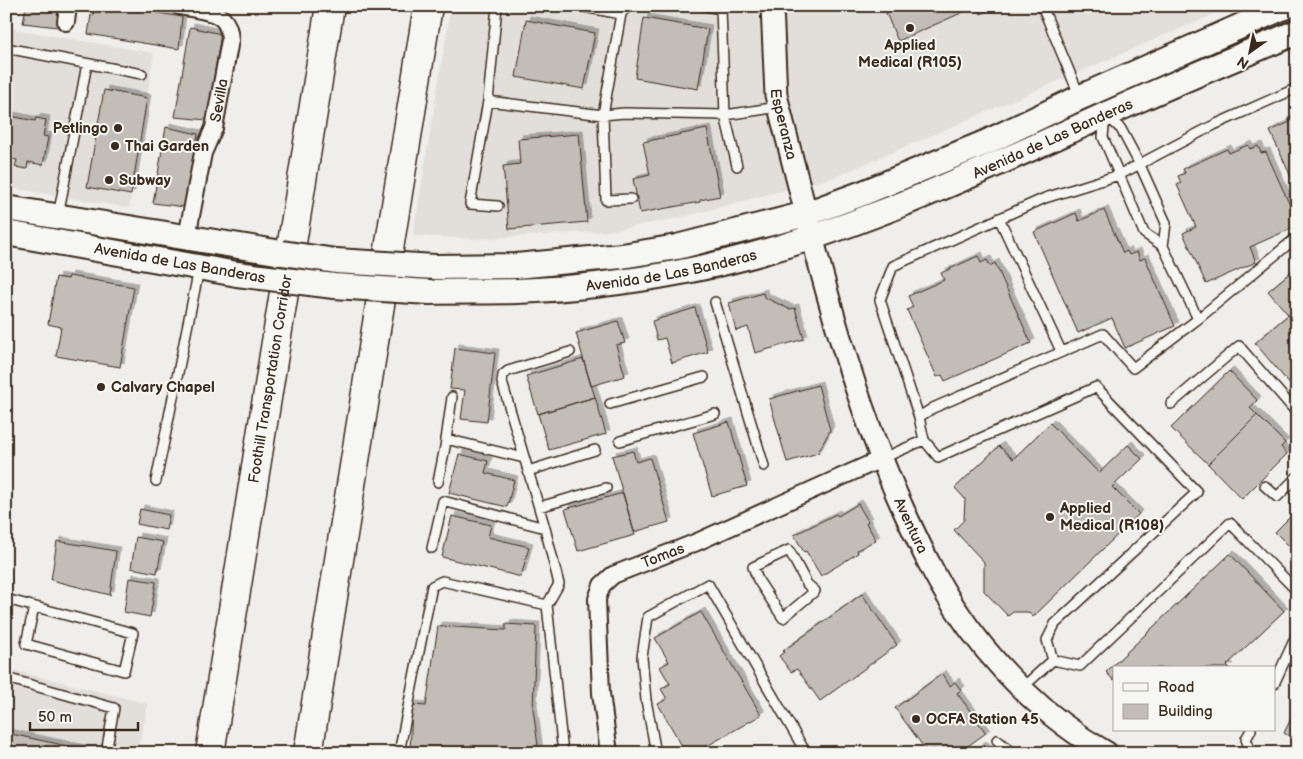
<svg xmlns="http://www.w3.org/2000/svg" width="1303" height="759" font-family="'Balsamiq Sans',sans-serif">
<defs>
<filter id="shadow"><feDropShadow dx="4" dy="-4" stdDeviation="0" flood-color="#0004"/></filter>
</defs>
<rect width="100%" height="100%" fill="#efeeea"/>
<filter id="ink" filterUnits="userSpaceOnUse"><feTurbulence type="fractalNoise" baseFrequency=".02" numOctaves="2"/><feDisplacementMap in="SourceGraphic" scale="10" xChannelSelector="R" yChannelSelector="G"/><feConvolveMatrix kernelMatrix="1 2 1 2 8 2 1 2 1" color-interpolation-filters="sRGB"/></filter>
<g filter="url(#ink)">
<path fill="#e2dfdb" d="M451 6H1233L835 177 679 218 609 231 476 239 413 236Z
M13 29 154 53 129 208 6 187V59Z
M6 668 148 704 137 753H6Z"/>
<path fill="#c2bdb7" stroke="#3b2a1e" filter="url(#shadow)" d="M26 6H61L58 27 23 23Z
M95 6H118L182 17 179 49 88 34 91 15 93 16Z
M883 6H999L981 14 977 6 898 41Z
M644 18 708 29 698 89 635 78Z
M526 20 595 33 584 89 516 77Z
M190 27 221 34 207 120 175 117Z
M104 90 147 98 131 195 87 187Z
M1297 114V190L1270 131 1290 122 1288 118Z
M10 116 35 121 36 118 46 120 43 136 48 137 43 165 28 162 27 169 15 167 17 160 6 158V125H8Z
M166 127 198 134 185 207 153 203Z
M707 129 720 196 700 200V202L640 213 633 179 650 175 643 142Z
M579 134 587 222 509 229 503 166 520 164 518 139Z
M1248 145 1250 149 1258 146 1261 153 1266 152 1297 221V226L1250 247 1256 262 1206 284 1183 233 1196 227 1177 185 1181 183 1178 176 1185 173 1183 169 1227 149 1229 153Z
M1104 210 1123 253 1127 251 1129 255 1137 252 1140 260 1145 258 1175 326 1125 348 1112 318 1078 333 1034 232 1076 213 1079 221Z
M978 256 981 263 987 260 990 266 995 263 1031 343 945 381 942 375 937 377 907 310 913 307 908 296 944 280 941 273Z
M1297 267V325L1268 291Z
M69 276 134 287 120 367 56 356 61 327 48 324 56 277 68 279Z
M763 293 764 297 789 309 795 308 804 339 755 353 748 327 736 331 729 303Z
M695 308 708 352 672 363 665 338 657 340 652 321Z
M1288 315 1297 325V383L1292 387 1255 343Z
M618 321 625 343 616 345 625 376 591 386 576 333Z
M455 348 495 353 487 422 461 419 465 390 450 389Z
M583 359 595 397 538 414 526 376Z
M1229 371 1257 400 1250 408 1257 415 1208 464 1171 428Z
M818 385 830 430 818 453 787 462 769 399Z
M595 397 606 434 549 450 538 414Z
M1257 415 1285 443 1281 447 1287 454 1242 499 1208 464Z
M729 422 747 486 712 496 693 433Z
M1050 423 1099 473 1128 445 1142 459 1112 487 1139 514 1033 617 1028 612H1013L1008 616 984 591V562L954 530 964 520 965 499 955 488 999 446 1013 459Z
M633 451 636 462 650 458 669 522 634 532 612 456Z
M459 454 488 461 485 473 514 480 507 507 449 493Z
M623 493 635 535 578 551 565 509Z
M858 504 868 521 866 523 876 540 857 550 858 553 821 576 806 551 804 552 794 535 836 514 838 516Z
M140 509 169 515 166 530 137 524Z
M1297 510V554L1275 532Z
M452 516 491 525 488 537 529 547 521 577 442 557Z
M136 537 163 542 157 573 131 568Z
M57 541 116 551 110 595 51 580Z
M1230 554 1284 611 1227 665 1230 668H1114V681L1106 672Z
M129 578 156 582 150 617 124 612Z
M862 594 897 645 820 701 797 669 791 672 779 656 784 652 783 651Z
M701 612 761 715 695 753H686L658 704 667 699 661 689 670 684 660 667 669 662 655 638Z
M506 624 536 626 533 709 539 753H410L412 705 426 706 438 626 506 630Z
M942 674 950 686 955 682 961 690 957 693 986 733 958 753H937L934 749 928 753 895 708Z
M1297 706V741L1284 733Z
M6 733 91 751V753H6Z
M982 745 992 753H971Z"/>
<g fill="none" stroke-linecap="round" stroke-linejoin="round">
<g stroke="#3b2a1e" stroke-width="12">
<path id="service" d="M497 6 488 101 470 204 498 206
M579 6 621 14
M627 6 621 14 603 115 606 200 631 199
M706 6 721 9 725 115 737 166
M1042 6 1080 97
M6 48 142 74
M488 101 603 115 624 113 725 115 779 107
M1106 115 1121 129 1140 165 1166 223 1163 246
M1105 118 1103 137 1144 233 1163 246 1198 319
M58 216 87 64
M999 218 1061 351
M715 302 764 466
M610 404 704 377
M1171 404 1239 346 1297 413
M919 417 933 408 1103 334 1133 368 1198 319 1297 237
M446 439 524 458
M620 441 715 414
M881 459 924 440
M528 471 595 450
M156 481 199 269
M438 482 445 447 452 397
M1265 486 1277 497 1297 477
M539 507 606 488
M432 548 443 501 545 528
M789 550 807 584 815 591 783 618 758 580 753 567Z
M6 599 133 633 124 671 26 644 34 607
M547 605 559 584 545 528 502 382 503 375 508 371 570 352
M1053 660 1047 640 1055 624 1197 492 1096 387 938 457 924 440 919 417 880 300 893 266 1045 198 1119 175 1214 125 1297 88
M1053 660 1080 666 1230 523 1297 591
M6 678 114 708 106 753
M1274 684 1297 634
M1022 688 1053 660
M1251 730 1246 739 1251 753
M997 740 1013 753
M399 753 432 586 442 581 547 605 563 753
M656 753 646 700 642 657 648 617 708 584 806 753"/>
</g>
<g stroke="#3b2a1e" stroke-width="20">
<g id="minor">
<path d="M179 6 201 10"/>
<path d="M66 22 68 6"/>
<path id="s1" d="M187 237 203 153 214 128 230 40C229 19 220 14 201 10L202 6"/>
<path id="s2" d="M609 753 601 693 597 599 602 585 613 575 697 542 881 459"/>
</g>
</g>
<g stroke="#3b2a1e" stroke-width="25">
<g id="tertiary">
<path id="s3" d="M772 6 776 95 779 107C814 244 845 382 904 511 919 543 934 576 953 605 992 665 1045 718 1107 753"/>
</g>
</g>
<g stroke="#3b2a1e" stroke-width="28">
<g id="secondary">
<path d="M6 208 282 253"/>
<path d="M6 233 237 274"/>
<path d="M435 267 516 266 622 256 677 247 806 214 863 193 987 142 1081 97 1286 6"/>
<path id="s4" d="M429 292C458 291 488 292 517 291 570 289 628 282 681 272 842 241 988 167 1136 101 1189 77 1243 55 1297 32"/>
</g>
</g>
<g stroke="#3b2a1e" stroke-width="31">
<g id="motorway">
<path id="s5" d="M210 753 330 6"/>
<path d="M308 753 428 6"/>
</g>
</g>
<use href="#service" stroke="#f6f6f2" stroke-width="9"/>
<use href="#minor" stroke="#f6f6f2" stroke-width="16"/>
<use href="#tertiary" stroke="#f6f6f2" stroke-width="21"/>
<use href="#secondary" stroke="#f6f6f2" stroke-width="24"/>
<use href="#motorway" stroke="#f6f6f2" stroke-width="28"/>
<g stroke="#3b2a1e" stroke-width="28" stroke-linecap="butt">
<path id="secondary-bridge" d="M282 253 336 261 435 267
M237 274 334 286 429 292"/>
</g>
<use href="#secondary-bridge" stroke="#f6f6f2" stroke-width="24"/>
</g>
</g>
<g fill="#3b2a1e" stroke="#f6f6f2" stroke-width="2">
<circle cx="910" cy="28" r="5"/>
<circle cx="118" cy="128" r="5"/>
<circle cx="115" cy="146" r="5"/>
<circle cx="109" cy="180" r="5"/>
<circle cx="101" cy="387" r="5"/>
<circle cx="1050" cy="517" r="5"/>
<circle cx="916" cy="719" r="5"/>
</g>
<g text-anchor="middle" stroke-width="4" stroke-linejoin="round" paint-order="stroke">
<g font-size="15" font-weight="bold" fill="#3b2a1e" stroke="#f6f6f2" text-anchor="start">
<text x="910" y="50" text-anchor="middle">Applied<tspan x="910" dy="17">Medical (R105)</tspan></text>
<text x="108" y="133" text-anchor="end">Petlingo</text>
<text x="125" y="151">Thai Garden</text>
<text x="119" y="185">Subway</text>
<text x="111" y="392">Calvary Chapel</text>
<text x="1060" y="513">Applied<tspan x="1060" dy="17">Medical (R108)</tspan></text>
<text x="926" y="724">OCFA Station 45</text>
</g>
<g font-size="15" fill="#3b2a1e" stroke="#f6f6f2">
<text dy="5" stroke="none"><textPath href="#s1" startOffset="141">Sevilla</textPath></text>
<text dy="5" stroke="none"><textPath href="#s3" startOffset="119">Esperanza</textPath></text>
<text dy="5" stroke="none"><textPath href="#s4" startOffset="649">Avenida de Las Banderas</textPath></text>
<text transform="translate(180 263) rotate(10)" y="5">Avenida de Las Banderas</text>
<text dy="5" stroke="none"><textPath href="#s4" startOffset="244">Avenida de Las Banderas</textPath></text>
<text dy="5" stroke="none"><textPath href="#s5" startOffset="379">Foothill Transportation Corridor</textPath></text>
<text dy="5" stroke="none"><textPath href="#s3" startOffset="541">Aventura</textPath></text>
<text dy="5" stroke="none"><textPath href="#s2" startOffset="238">Tomas</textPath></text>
</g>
</g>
<rect width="1303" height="759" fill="none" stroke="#f6f6f2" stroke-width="25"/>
<rect x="12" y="12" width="1278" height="734" fill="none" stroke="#3b2a1e" stroke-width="2" filter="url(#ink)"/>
<rect x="1113" y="666" width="162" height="65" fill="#f6f6f2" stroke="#aba49d"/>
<rect x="1123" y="683" width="25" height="8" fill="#f6f6f2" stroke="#aba49d"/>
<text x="1158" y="692" font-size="15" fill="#3b2a1e">Road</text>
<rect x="1123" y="704" width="25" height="15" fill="#c2bdb7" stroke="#aba49d"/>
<text x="1158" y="716" font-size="15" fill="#3b2a1e">Building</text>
<g transform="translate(1250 52) rotate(213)" stroke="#f6f6f2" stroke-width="4" paint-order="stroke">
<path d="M0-4L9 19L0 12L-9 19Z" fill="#3b2a1e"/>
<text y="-8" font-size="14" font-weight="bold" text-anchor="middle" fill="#3b2a1e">N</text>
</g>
<path d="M30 722v8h108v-8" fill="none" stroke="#3b2a1e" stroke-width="2.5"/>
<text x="38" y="722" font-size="15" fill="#3b2a1e" stroke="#f6f6f2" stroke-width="4" paint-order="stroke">50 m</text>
</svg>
